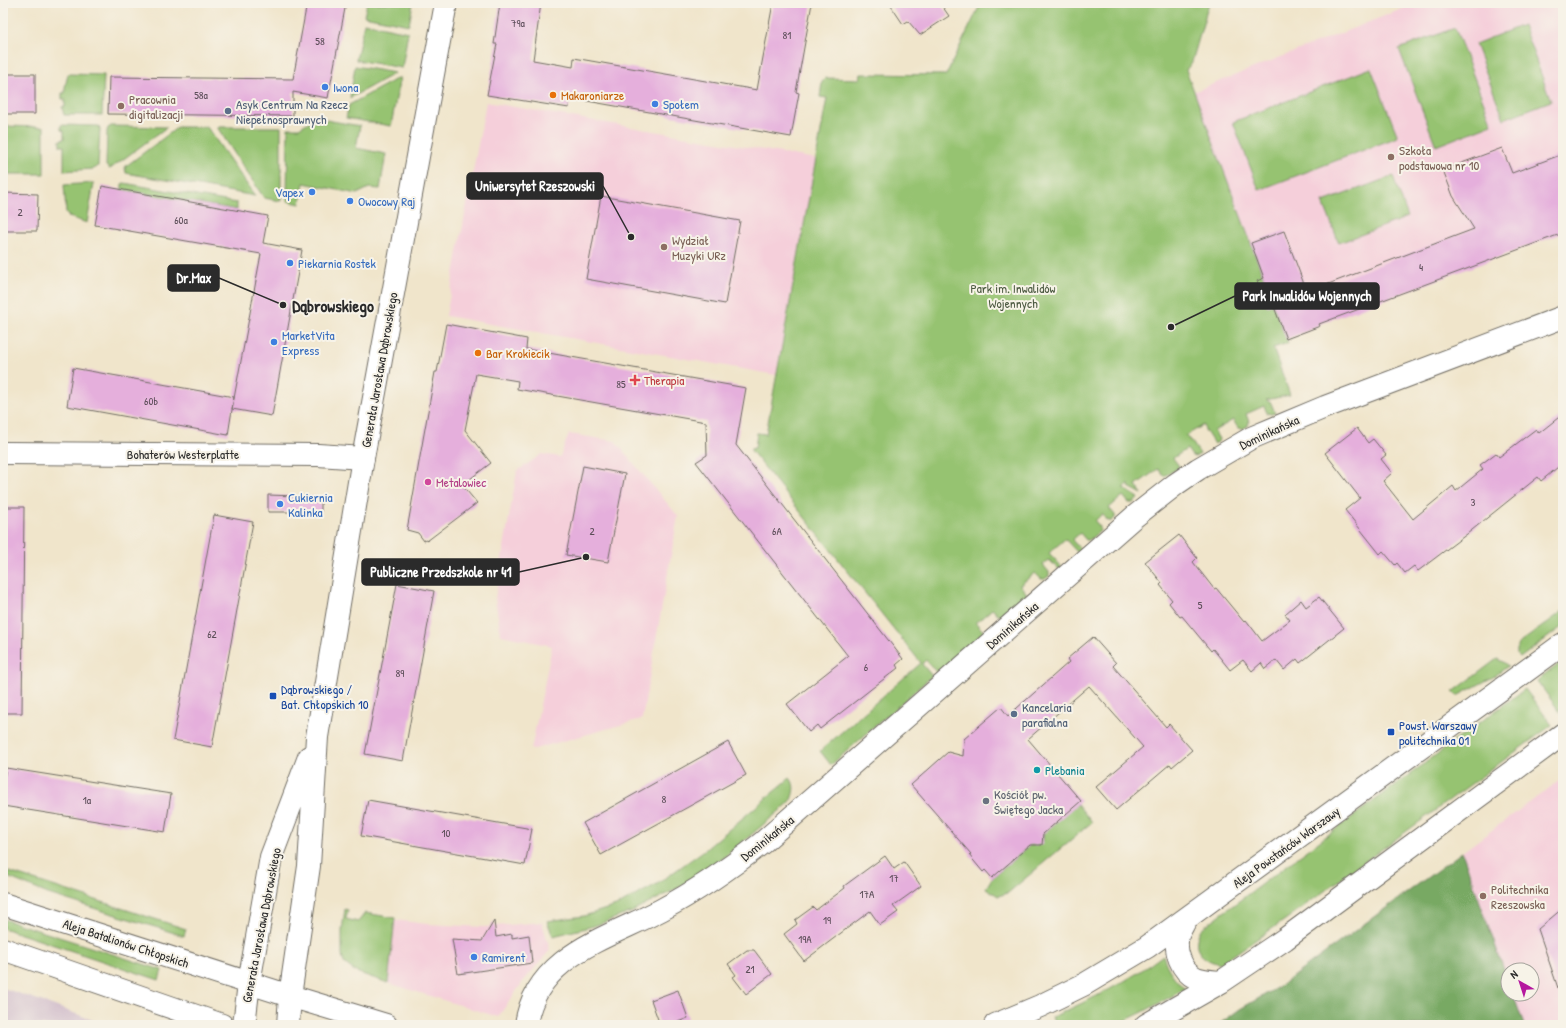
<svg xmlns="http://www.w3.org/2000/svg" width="1566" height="1028" font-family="'Patrick Hand',sans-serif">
<rect width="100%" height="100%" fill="#f7f3e8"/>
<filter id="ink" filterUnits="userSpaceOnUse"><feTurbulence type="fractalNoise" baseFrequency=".025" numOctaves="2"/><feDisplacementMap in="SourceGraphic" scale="8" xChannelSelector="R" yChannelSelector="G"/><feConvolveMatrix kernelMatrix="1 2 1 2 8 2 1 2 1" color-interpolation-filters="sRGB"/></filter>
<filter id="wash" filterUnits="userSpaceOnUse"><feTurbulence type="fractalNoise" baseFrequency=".012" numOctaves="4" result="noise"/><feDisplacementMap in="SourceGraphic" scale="16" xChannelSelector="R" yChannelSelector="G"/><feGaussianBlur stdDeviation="0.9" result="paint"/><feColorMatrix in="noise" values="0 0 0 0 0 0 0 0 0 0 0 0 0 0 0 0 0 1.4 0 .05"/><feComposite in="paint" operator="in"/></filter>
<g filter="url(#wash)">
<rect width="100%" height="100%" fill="#f0e5cb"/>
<path fill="#f5cfda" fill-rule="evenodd" d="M1417 3H1563V233L1338 317 1337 316 1320 322V326L1286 339 1267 306 1257 281 1264 278 1193 92Z
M486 102 816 159 776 375 446 316Z
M569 434 615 441 678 516 642 719 531 750 552 646 501 635 495 599 517 471 542 454 560 457Z
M1563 778V1025H1219L1280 986ZM1508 970H1532V994H1508Z
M395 920 427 924 484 927 542 922 550 950 522 983 498 1017 388 983Z"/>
<path fill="#d1bdcb" d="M3 988 41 1001 106 1025H3Z"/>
<path fill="#96c371" stroke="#60774e" d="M367 3H413L409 25 364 16Z
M981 3H1209L1192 62 1186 70 1264 278 1257 281 1267 306 1273 304 1288 343 1273 348 1290 395 1266 400 1271 403 1275 413 1271 414 1267 413 1264 406 1246 414 1249 422 1248 426 1242 429 1238 428 1233 420 1214 431 1219 439 1218 442 1214 444 1205 430 1204 425 1185 436 1190 439 1200 454 1195 457 1192 456 1187 449 1173 458 1179 466 1177 469 1164 476 1158 469 1136 485 1142 494 1129 487V484L1123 488 1139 498 1133 503H1129L1123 496 1109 508 1115 515V518L1112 521H1108L1102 514 1095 521 1100 527V531L1089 540H1086L1080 533 1072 540 1081 550 1078 553 1065 539 1049 553 1062 567 1059 569 1049 560 1043 565 1049 572V576L1045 579H1041L1035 573 1020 585 1027 594 1001 617 992 609 976 623 984 632 937 673 926 660 922 664 932 676 831 765 820 751 921 663 750 449 755 448 757 433 766 434 827 98 820 97 822 82 826 78 860 79 861 74 946 75Z
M364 23 408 32 402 68 356 60Z
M1523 25 1551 101 1504 119 1475 44Z
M1455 28 1492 124 1436 146 1399 49Z
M355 66 395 73 350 98Z
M1371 68 1398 137 1259 190 1233 122Z
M68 74 104 75 102 115H64L62 107H65V99H62V93H65V87Z
M400 77 391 126 346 118 349 105Z
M315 118 360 126 356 148 386 154 380 189 369 188 357 194 304 183 300 204 287 201 288 128H299Z
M61 125 99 126 100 129 98 166 93 169 64 171V146H60V140L64 139V131L61 130Z
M3 126 44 127V174H3Z
M111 126 167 127 110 169 106 166 107 131 108 128Z
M178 127H207L255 196 126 173 125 168 126 166Z
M217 127H281V201L264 198Z
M1393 176 1408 217 1339 243 1323 202Z
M94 183 87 223 69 217 66 212 64 185Z
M124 183 237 203V210L122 190V184Z
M1563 611V626L1520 658 1517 655V645Z
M1497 659 1503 662 1508 666 1495 676 1457 696 1453 692Z
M1563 661V716L1537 681Z
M1525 689 1552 725 1285 920 1220 964C1201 960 1190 948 1201 929Z
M790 778C796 785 794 793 790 802L725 857 680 887 632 912 594 926 553 936 547 921 584 916 616 906 657 884 706 849Z
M1077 804 1092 822 1008 893 998 896 986 888 992 878 1030 845H1038L1043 841V834Z
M3 870 186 929 184 936 48 894 3 875Z
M345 909 348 910 346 919 358 922 365 913 395 918 388 983 356 972 344 963 342 955V930Z
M3 919 162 970 159 980 3 928Z
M1163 955C1167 969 1174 978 1185 989L1143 1012 1116 1025H1055L1052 1017C1090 1000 1130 981 1163 955Z"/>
<path fill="#78a963" stroke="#526a47" d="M1462 852 1508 981V994H1513L1524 1025H1218L1240 1009 1280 986Z"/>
<g id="blocks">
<path fill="#e5afdc" d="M307 3H346L328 98 293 92V116L108 114 109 77 293 79Z
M500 3H541L533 60 573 67 574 58 757 90 773 3H812L796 92 799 93 791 137 570 98 569 108 487 95 497 44H494Z
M889 3H940L949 16 920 35 908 21 903 24Z
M3 74H35V114H3Z
M1502 148 1512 173 1563 154V233L1319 324 1320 326 1286 339 1273 304 1267 306 1257 281 1264 278 1251 243 1284 231 1307 292 1474 229 1453 196 1443 170Z
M102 186 268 216 263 243 302 250 272 416 232 409 261 254 95 225Z
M3 193 38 194 37 231H3Z
M601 196 740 221 725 304 586 279Z
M446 324 527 339 526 349 746 388 736 445 903 659 896 665 898 668 820 729 817 725 809 732 787 704 848 656 696 462 707 455 706 422 517 389 518 381 476 374 465 430 491 463 462 485 477 503 427 541 426 540 424 541 418 533 407 530 435 372H437Z
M73 368 234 397 228 435 67 406Z
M1563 414V463L1541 481 1538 477 1467 534 1418 571 1414 566 1405 573 1397 563 1395 565 1383 551 1380 554 1345 510 1360 498 1325 453 1357 428 1368 443 1373 439 1386 455 1381 459 1392 473 1383 481 1413 519 1453 486 1456 491 1483 469 1480 465 1496 453 1499 457 1536 429 1539 433Z
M583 466 625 474 608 562 566 555Z
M268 495 321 497V512H268Z
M3 507H24L22 713H3Z
M214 515 253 522 212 747 173 740Z
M1179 535 1197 558 1193 562 1214 589 1216 588 1244 622 1246 620 1262 641 1290 620 1285 614 1301 600 1306 607 1319 597 1344 628 1300 663 1297 659 1284 670 1276 660 1265 669 1261 663 1252 671 1243 660 1230 670 1213 649 1211 651 1182 616 1180 617 1169 603 1172 600 1160 585 1162 583 1145 562Z
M397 584 434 591 403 761 365 754Z
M1093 637 1116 663 1113 666 1166 727 1169 724 1192 750 1172 767 1170 764 1116 810 1096 787 1143 747 1089 686 1028 739 1081 801 1043 834 1042 845H1030L992 878 985 870 983 872 969 855 971 854 911 785 948 752 963 756 964 739 1001 707 1008 716 1069 662 1067 659Z
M728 742 746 775 601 855 583 823Z
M6 768 171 794 165 832 3 806V785Z
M368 800 532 829 525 865 361 836Z
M885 856 894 869 904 862 921 886 893 906 898 912 880 925 870 911 804 961 784 934 797 924 795 920 813 907 816 910 845 888 844 886Z
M1563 908V993L1560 994 1538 929Z
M494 921 496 937 512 934V938L529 935 532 963 458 974 452 939 482 941Z
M747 950H754L772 974 746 994 733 977 736 975 728 964Z
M678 990 688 1018 670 1025H660L651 1000Z"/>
</g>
</g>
<g filter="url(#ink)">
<use href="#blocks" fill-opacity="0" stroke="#706c63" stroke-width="1"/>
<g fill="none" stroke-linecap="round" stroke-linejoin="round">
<g stroke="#706c63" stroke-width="24">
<path id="minor" d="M3 453 318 455 363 458
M526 1025C535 956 608 938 661 910 697 891 730 868 762 843L1134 517 1176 484 1198 469 1251 438 1325 407 1563 317"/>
</g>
<g stroke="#706c63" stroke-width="24">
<path id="major" d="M3 904 290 996 386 1025
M1185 921C1183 925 1180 930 1178 935 1174 951 1181 971 1196 978 1204 981 1213 981 1221 982
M3 949 222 1025
M244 1025 249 983 271 857 309 757
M288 1025 290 996 309 866 317 737 363 458 446 3
M995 1025 1040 1006 1085 984 1147 947 1563 644
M1146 1025 1221 982 1285 939 1563 734"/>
</g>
<use href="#minor" stroke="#fff" stroke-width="22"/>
<use href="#major" stroke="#fff" stroke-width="22"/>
</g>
</g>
<g fill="#3f7fe0" stroke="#f7f3e8" stroke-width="1.5">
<circle cx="325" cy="87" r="4"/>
<circle cx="655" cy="104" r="4"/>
<circle cx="312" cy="192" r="4"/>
<circle cx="350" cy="201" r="4"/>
<circle cx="290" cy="263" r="4"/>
<circle cx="274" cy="342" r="4"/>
<circle cx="280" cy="504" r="4"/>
<circle cx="474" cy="957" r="4"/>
</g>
<g fill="#e8710a" stroke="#f7f3e8" stroke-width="1.5">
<circle cx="553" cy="95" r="4"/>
<circle cx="478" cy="353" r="4"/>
</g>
<g fill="#8d6e63" stroke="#f7f3e8" stroke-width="1.5">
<circle cx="121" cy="106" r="4"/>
<circle cx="1391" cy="157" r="4"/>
<circle cx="664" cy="247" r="4"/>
<circle cx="1483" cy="896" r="4"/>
</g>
<g fill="#5c6f8a" stroke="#f7f3e8" stroke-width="1.5">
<circle cx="228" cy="111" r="4"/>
<circle cx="1014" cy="714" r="4"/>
</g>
<path fill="#e0444e" stroke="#f7f3e8" stroke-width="1.5" d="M633 374h4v4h4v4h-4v4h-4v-4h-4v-4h4z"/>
<circle fill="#d1479c" stroke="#f7f3e8" stroke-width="1.5" cx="428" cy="482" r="4"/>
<g fill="#1a4fb4" stroke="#f7f3e8" stroke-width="1.5">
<rect x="269" y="692" width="8" height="8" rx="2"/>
<rect x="1387" y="728" width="8" height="8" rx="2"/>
</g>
<circle fill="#0f9aa8" stroke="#f7f3e8" stroke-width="1.5" cx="1037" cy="770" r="4"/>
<circle fill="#6b7280" stroke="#f7f3e8" stroke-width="1.5" cx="986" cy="801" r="4"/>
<g text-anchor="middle" stroke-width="4" stroke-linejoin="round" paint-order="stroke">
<g font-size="11" fill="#5a4c57">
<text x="518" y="27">79a</text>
<text x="787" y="39">81</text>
<text x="320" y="45">58</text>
<text x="201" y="99">58a</text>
<text x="20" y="216">2</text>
<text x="181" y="224">60a</text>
<text x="1421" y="271">4</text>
<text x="621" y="388">85</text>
<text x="151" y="405">60b</text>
<text x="1473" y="506">3</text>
<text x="592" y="535">2</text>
<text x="777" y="535">6A</text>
<text x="1200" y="609">5</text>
<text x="212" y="638">62</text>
<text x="866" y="671">6</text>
<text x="400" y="677">89</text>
<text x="664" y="803">8</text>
<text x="87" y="804">1a</text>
<text x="446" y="837">10</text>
<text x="894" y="882">17</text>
<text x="867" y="898">17A</text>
<text x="827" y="924">19</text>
<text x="805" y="943">19A</text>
<text x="750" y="973">21</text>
</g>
<g font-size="13" fill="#366cbe" stroke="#f7f3e8" text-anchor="start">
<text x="333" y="92">Iwona</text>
<text x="663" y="109">Społem</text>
<text x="304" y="197" text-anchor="end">Vapex</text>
<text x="358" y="206">Owocowy Raj</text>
<text x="298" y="268">Piekarnia Rostek</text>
<text x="282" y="340">MarketVita<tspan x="282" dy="15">Express</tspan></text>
<text x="288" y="502">Cukiernia<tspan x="288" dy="15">Kalinka</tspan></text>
<text x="482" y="962">Ramirent</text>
</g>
<g font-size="13" fill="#c56008" stroke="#f7f3e8" text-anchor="start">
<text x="561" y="100">Makaroniarze</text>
<text x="486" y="358">Bar Krokiecik</text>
</g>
<g font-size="13" fill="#785e54" stroke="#f7f3e8" text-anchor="start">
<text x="129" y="104">Pracownia<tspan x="129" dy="15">digitalizacji</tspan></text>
<text x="1399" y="155">Szkoła<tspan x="1399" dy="15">podstawowa nr 10</tspan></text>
<text x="672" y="245">Wydział<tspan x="672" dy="15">Muzyki URz</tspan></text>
<text x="1491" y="894">Politechnika<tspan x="1491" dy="15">Rzeszowska</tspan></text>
</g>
<g font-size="13" fill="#4e5e75" stroke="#f7f3e8" text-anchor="start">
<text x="236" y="109">Asyk Centrum Na Rzecz<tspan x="236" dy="15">Niepełnosprawnych</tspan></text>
<text x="1022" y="712">Kancelaria<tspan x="1022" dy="15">parafialna</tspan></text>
</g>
<g font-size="13" fill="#4b5940" stroke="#f7f3e8">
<text x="1013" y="293">Park im. Inwalidów<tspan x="1013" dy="15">Wojennych</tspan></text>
</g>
<g font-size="13" fill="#2b2b2b" stroke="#f7f3e8">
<text transform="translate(379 370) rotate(-80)" y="5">Generała Jarosława Dąbrowskiego</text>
<text transform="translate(1269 432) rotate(-25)" y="5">Dominikańska</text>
<text x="183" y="459">Bohaterów Westerplatte</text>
<text transform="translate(1012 625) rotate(-41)" y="5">Dominikańska</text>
<text transform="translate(767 838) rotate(-39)" y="5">Dominikańska</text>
<text transform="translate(1286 847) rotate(-36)" y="5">Aleja Powstańców Warszawy</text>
<text transform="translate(261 925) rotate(-79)" y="5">Generała Jarosława Dąbrowskiego</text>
<text transform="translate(126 943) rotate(18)" y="5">Aleja Batalionów Chłopskich</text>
</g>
<g font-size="13" fill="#be3a42" stroke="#f7f3e8" text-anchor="start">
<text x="644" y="385">Therapia</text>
</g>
<g font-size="13" fill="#b23c85" stroke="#f7f3e8" text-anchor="start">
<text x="436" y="487">Metalowiec</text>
</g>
<g font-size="13" fill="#164399" stroke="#f7f3e8" text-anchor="start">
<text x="281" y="694">Dąbrowskiego /<tspan x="281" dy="15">Bat. Chłopskich 10</tspan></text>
<text x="1399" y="730">Powst. Warszawy<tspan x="1399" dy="15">politechnika 01</tspan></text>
</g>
<g font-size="13" fill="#0d838f" stroke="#f7f3e8" text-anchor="start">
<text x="1045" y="775">Plebania</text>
</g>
<g font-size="13" fill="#5b616d" stroke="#f7f3e8" text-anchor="start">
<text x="994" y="799">Kościół pw.<tspan x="994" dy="15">Świętego Jacka</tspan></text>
</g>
<g font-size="17" font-weight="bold" fill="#2b2b2b" stroke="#f7f3e8">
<text x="333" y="312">Dąbrowskiego</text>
</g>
</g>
<path fill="none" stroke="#2b2b2b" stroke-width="1.5" d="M631 237L603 186M283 305L219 278M1171 327L1235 296M586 557L519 572"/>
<g fill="#2b2b2b" stroke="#f7f3e8" stroke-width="1.5">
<circle cx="631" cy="237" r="4"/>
<circle cx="283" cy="305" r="4"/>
<circle cx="1171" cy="327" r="4"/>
<circle cx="586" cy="557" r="4"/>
</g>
<g fill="#2b2b2b" stroke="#2b2b2b" stroke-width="1.5">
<rect x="467" y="173" width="136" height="26" rx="4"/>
<rect x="168" y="265" width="51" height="26" rx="4"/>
<rect x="1235" y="283" width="144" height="26" rx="4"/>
<rect x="362" y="559" width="157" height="26" rx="4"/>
</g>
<g font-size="14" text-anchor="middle" font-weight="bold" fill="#fff">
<text x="535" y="191">Uniwersytet Rzeszowski</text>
<text x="194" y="283">Dr.Max</text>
<text x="1307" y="301">Park Inwalidów Wojennych</text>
<text x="441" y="577">Publiczne Przedszkole nr 41</text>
</g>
<rect width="1566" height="1028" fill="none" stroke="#f7f3e8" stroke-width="16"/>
<g transform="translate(1520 982) rotate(321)"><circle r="19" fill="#f7f3e8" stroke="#a5a39c"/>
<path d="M0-3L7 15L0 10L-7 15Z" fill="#b5179e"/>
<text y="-6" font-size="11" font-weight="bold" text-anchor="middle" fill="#2b2b2b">N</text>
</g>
</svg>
